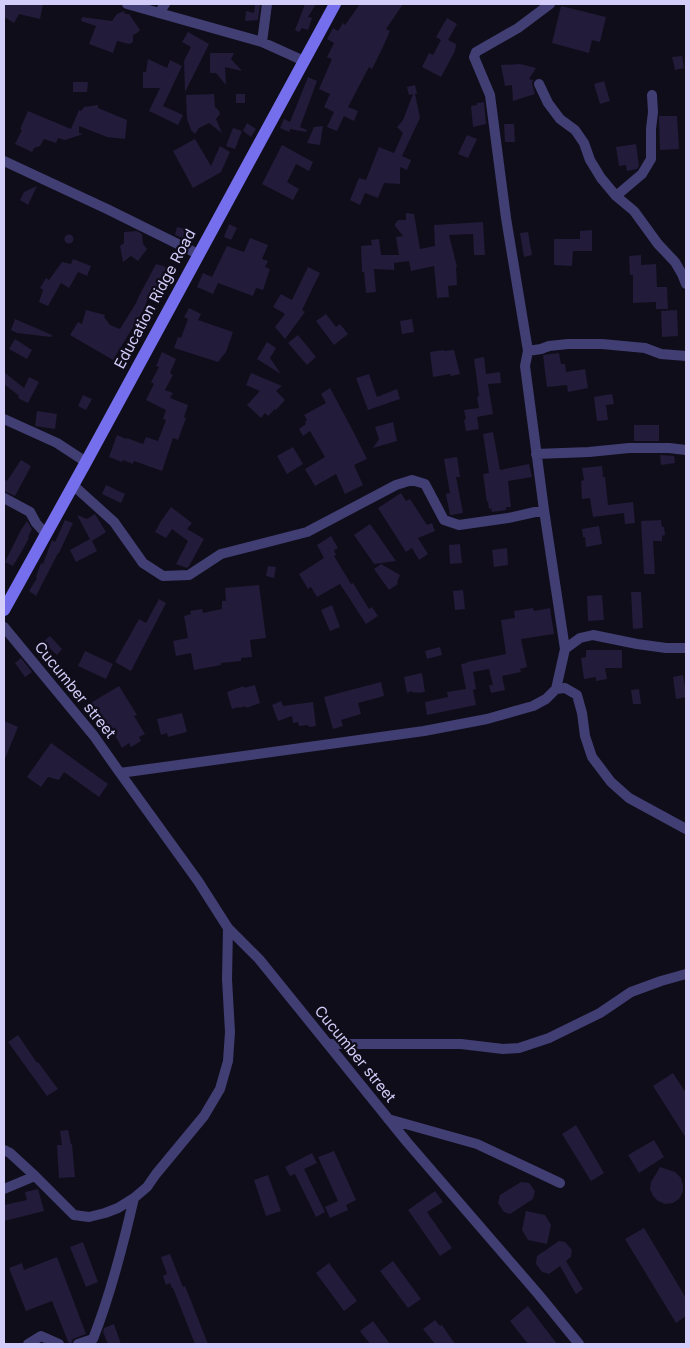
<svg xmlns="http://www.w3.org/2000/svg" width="690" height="1348" font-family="Inter,sans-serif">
<rect width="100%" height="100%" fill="#100d1a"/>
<path fill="#221b39" d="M4 4H43L40 19 19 14 14 23 4 17Z
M305 4H316L308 17 312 18 308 30 302 28 299 32 295 30Z
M360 4H403L386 29 390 31 382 49 372 69 369 67 348 107 358 111 354 121 344 116 337 131 327 127 334 112 324 107 330 94 319 89 332 59 327 57 334 43 327 39 333 28 338 31 343 23 345 25Z
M255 5H260L258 20 245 21 246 11 254 13Z
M561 6 606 17 600 42 592 40 589 53 552 43Z
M124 11 125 14H129L140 30 137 33 133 35V41L132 43 129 44 117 41 113 53 89 44 96 26 81 21 82 17 112 21 117 14Z
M447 18 457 24 448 40 456 44 455 51 441 77 422 67 429 53 433 55 441 40 436 37Z
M188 32 209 44 185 92 184 61 191 47 182 42Z
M210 53H234L231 59 242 71 225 67 226 85 216 73H210Z
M682 56 684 68 675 70 672 57Z
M148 59 167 68 170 60 182 66 163 106 183 115 178 125 149 111 160 88H143V72H146Z
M520 64 536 68 529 79 533 80 532 84 535 94 513 101 512 85 505 86 501 65Z
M308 77 317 81 300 127 307 130 306 132 290 129 289 132 280 128 284 119 290 122Z
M604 81 610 101 600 104 594 84Z
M73 82H88L87 92H73Z
M415 85 417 94H415L420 118 402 156 411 160 407 170 400 167V184L384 183 378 198 365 193 360 205 350 200 359 178 366 180 379 147 394 153 403 133 397 127 403 120 413 94 409 95 407 87Z
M214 94 215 107 219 111 220 114 216 119 222 133 209 123 199 128 195 134 191 130 187 119 186 95Z
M236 94H245V103H236Z
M484 102 486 124 473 127 471 106 477 105V103Z
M98 105V108L127 120 125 139 107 137 79 126V133L83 134 65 140 58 138 56 143 44 139 40 146 34 148 32 152 15 144 22 130 20 129 28 111 71 129 79 110 81 111 84 107Z
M659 116H677L679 149 660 150Z
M247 123 256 129 251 137 243 131Z
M504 124H514L515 142H505Z
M323 126 320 145 307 143 314 127Z
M233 128 242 131 235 149 226 146Z
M467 135 477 139 468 158 458 154Z
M195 139 211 166 220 146 230 152 221 172 193 188 173 151Z
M636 144 639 166 637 169 627 171 626 165 619 166 616 147Z
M282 145 313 162 309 171 296 164 287 182 299 189 293 200 262 184Z
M37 186 28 205 20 200 24 192Z
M406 213 414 214 420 249 435 246 434 225 483 222 485 255H474L473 234 449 235 457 267H456L457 285 448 286 449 297 437 298 434 266 411 271 409 261 394 263V270L374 269 376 292 366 293 364 272H362L361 246 372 245 371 240 379 239 381 255H399L396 237 403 236 395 226V224L398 220H406Z
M229 224 237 228 231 240 224 237Z
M177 227 185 229 183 238 175 235Z
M592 230V251H573L572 266 554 265V239H580V231Z
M137 231 142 234 143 244 147 249 138 261 131 256 123 262 120 246 124 243V232Z
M528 232 532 255 524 257 520 233Z
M64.5 239a4.5 4.5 0 1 1 9 0a4.5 4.5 0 1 1-9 0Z
M250 238 268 245 262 259 268 261 265 267 270 269 263 290 256 288 253 296 218 283 213 294 197 287 203 273 212 277 227 246 244 252Z
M641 255V265L656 264 657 287H667L668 309H656V302L633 303V275H630L629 256Z
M73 259 91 266 87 276 78 272 69 288 61 283 48 306 39 302 43 290 40 288 46 278 49 280 62 262 71 264Z
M156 264 166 267 163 277 156 289 152 287 144 309 113 360 70 335 78 322 82 324 86 310 105 315 104 317 110 325 120 329 136 303 140 294Z
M308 267 320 273 302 310 305 312 285 339 275 327 285 314 273 307 281 294 292 300Z
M189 308 201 314 198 320 233 332 226 352 218 362 174 348 178 337 181 338 188 319 184 317Z
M677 310 678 336 662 337 661 311Z
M326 314 336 327 340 324 348 334 334 345 316 321Z
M15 319 52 335 51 337 17 333 11 330Z
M412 319 414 332 402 334 400 321Z
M298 335 316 357 307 365 288 343Z
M15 339 32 350 27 359 9 349Z
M267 342 276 348 270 358 281 374 257 359Z
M444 350V351L454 350 460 374 451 376 450 374 433 377 430 352Z
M162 352 176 359 170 373 173 375 165 390 173 393 170 398 188 405 184 417 186 418 178 440 173 438 162 471 134 461 133 464 123 460 122 462 109 457 117 435 126 439 127 438 143 444 146 437 158 441 166 420 163 419 166 410 146 400 154 384 151 382 159 367 156 366Z
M559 353 561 364H565L566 372 585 369 588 388 568 392 567 385 547 387 543 355Z
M484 357 486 374 500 372 501 383 488 384 493 414 477 417 479 429 466 431 464 420 466 419 464 410 479 408 477 397 479 396 474 359Z
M4 372 24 388 29 377 39 382 28 403 18 398 19 396 4 384Z
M251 373 282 386 276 391 285 400 276 410 275 409 268 416 265 413 261 418 247 405 260 391 246 385Z
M369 374 377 397 397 389 400 399 368 410 356 378Z
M330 388 353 431 367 459 354 465 363 485 345 494 336 474 315 486 305 469 325 457 310 431 303 436 299 429 306 424 305 422 307 420 304 415 326 403 321 394Z
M612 394 614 404 606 405 608 420 597 421 594 397Z
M83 395 92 399 86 410 78 406Z
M37 411 57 414 55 429 35 426Z
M393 422 397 441 373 448 379 439 375 427Z
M634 425H659V441H634Z
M493 432 500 470 529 464 532 477 508 481 511 507H506V510L492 512 491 508 489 509 488 501 487 502 483 474 489 473 483 434Z
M293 447 303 464 287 474 277 456Z
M660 455 674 456 675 463 661 465Z
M457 457 460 477H456L463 513 451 515H450L446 494 450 493 444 459Z
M21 460 31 466 15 496 4 491V479L7 481Z
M602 466 603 477H605L608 505 633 502 635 523 625 524 624 513 593 517 590 498 582 499 581 481 584 480 582 468Z
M106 485 125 494 121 503 102 494Z
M401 493 406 501 410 499 427 525 432 523 435 531 418 538 428 554 419 560 412 548 406 552 378 508Z
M171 507 192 523 187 529 204 539 189 566 187 568 176 564 188 541 172 529 166 538 155 532 161 521Z
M95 514 106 532 92 541 97 551 76 562 70 550 90 539 77 515 87 519Z
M65 520 73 523 59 553H58L36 596 29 591 37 578 36 577 38 571 41 563 43 564 52 540 55 542Z
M661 520 662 527H664L665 535 662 536V541H653L655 574H644L641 521Z
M27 521 32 529 28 537 29 538 23 549 13 566 5 562 21 530Z
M370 524 396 561 374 564 354 535Z
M599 526 602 544 586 547 585 537H583L582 529Z
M331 536 338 548 334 550 336 555 334 556 351 584 353 583 369 609 372 607 378 616 366 624 340 584 317 597 311 587 308 589 299 574 324 558 317 545Z
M460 544 462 563 450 564 449 545Z
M507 548 508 565 494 567 492 550Z
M381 564 400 575 397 582 398 584 389 590 374 569Z
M268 566 276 567 274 578 266 576Z
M259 585 266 638 250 640 252 657 241 658V661L221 663V665L194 670 191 653 176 656 173 641 188 638 184 616 191 614 190 611 202 609 203 613 222 609V601H226L225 588Z
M463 590 465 609 455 610 453 591Z
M631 592H641L643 628 633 629Z
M602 595 604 620 588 621 587 596Z
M159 599 166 603 131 671 115 662 139 619 146 623Z
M332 605 340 627 330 631 321 610Z
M533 608 534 611 550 608 554 634 521 639 527 667 520 669 521 672 502 676 505 690 491 693 489 685H493L489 669 473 672 476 689 473 690 476 705 427 715 425 702 448 697 447 692 466 689 461 664 467 663V662L506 654 501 620 515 618 514 611Z
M50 636 62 649 57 655 43 642Z
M440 647 442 655 427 659 425 651Z
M586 650H622V668H605L607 679 596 681V677L584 679 581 658 586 657Z
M85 651 113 664 106 679 78 666Z
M21 658 32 672 25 677 15 663Z
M422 673 425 692 417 693V692L413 693 412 691 407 693 404 677Z
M683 675 685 687H686V697L676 699 673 677Z
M381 682 384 696 358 703 361 714 341 720 343 726 333 729 324 697Z
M255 685 260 703 246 708V706L239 708V707L232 709 227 692 244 686V688Z
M119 686 137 715 134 716 145 734 139 737 141 741 131 747 129 743 122 748 112 730 107 733 89 704Z
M639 689 641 704H633L631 690Z
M281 701 283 706 313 702 316 726 309 727 308 725 299 726 298 722 293 723 292 716 278 721 272 705Z
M182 713 187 732 168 737 167 733 161 735 157 719Z
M4 721 18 727 4 761Z
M51 743 108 784 99 797 64 772 59 780 48 777 41 787 27 777Z
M18 1035 37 1063 38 1062 58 1089 47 1096 8 1042Z
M673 1073 686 1093V1138L653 1086Z
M576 1125 604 1173 591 1181 562 1134Z
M68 1130 71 1144H72L75 1177 59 1178 57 1145H62L60 1131Z
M654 1140 664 1157 639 1173 628 1155Z
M334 1151 356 1200 346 1205 348 1210 330 1218 325 1207 338 1201 318 1157Z
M312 1153 317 1163 304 1169 325 1212 316 1217 295 1174 290 1176 285 1167Z
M660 1167 675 1172 681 1178 683 1185V1192L679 1199 673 1203 665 1204 658 1201 653 1196 650 1189 651 1182Z
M268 1175 281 1211 266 1216 254 1180Z
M521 1182 529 1183 535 1191 533 1199 510 1214 504 1212 498 1203 500 1195Z
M38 1189 44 1211 4 1221V1205L27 1200 25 1192Z
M435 1191 443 1202 427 1212 452 1248 440 1256 408 1210Z
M526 1211 545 1215 551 1225 547 1244 528 1240 522 1230Z
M644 1228 686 1298V1316L676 1323 625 1239Z
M559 1241 565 1242 572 1250 571 1257 566 1261 583 1289 576 1294 560 1266 549 1274 542 1272 536 1264 537 1256Z
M83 1242 98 1282 86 1287 70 1247Z
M170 1254 183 1287 185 1286 208 1344H195L173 1288H172L170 1283 166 1285 163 1276 167 1274 161 1257Z
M57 1257 86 1334 73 1339 71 1344H69L52 1301 26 1311 9 1268 22 1263 24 1270Z
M393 1261 421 1299 408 1308 380 1271Z
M329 1263 357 1301 344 1311 316 1273Z
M528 1306 557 1344H528L510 1321Z
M435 1320 440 1326 442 1325 455 1344H435L423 1329Z
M373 1321 390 1344H370L360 1331Z
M114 1324 121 1344H108L103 1332 104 1328Z"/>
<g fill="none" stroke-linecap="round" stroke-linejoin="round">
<path stroke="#413e74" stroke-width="10" d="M127 4 262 42 304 61
M550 4 518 28 476 52 474 57 490 95 506 218 528 351 525 366 544 510 565 649
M159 13 165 4
M262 42 267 4
M539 84 548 103 560 119 575 130 584 143 590 160 601 178 616 196 634 211 658 244 675 262 682 274 686 284
M4 161 107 209 198 254
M616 196 642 174 651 159V129L653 112 652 95
M528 351 541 349 549 346 568 344H602L645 348 661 354 686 356
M4 419 57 443 86 462
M536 454 589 452 629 448H669L686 450
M73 485 114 522 143 563 163 576 189 575 221 554 307 532 396 485 412 480 425 484 444 520 459 525 508 518 544 510
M4 498 30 512 36 523 46 534
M4 627 94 736 120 773 198 881 228 928 259 959 407 1142 539 1295 579 1344
M556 689 565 688 577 695 582 713 585 736 592 757 611 782 629 798 686 829
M120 773 424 731 487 719 533 706 546 699 556 689 565 649 580 638 593 635 637 644 666 648H686
M328 1044H461L503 1049 519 1048 549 1038 600 1013 631 992 661 981 686 974
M388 1119 477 1144 560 1183
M4 1150 10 1153 35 1176 74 1215 89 1217 105 1213 118 1208 134 1198 147 1187 156 1174 204 1116 220 1089 228 1061 230 1032 227 979 228 928
M4 1189 35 1176
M28 1344 41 1336 59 1344
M78 1344 93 1339C111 1293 123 1246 134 1198"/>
<path stroke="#756fed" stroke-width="12" d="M4 610 86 462 335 4"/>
</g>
<g text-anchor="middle" stroke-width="4.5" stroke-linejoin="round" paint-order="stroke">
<g font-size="15" fill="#d3cdf9" stroke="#100d1a">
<text transform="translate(155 299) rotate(-62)" y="5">Education Ridge Road</text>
<text transform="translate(75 690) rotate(51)" y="5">Cucumber street</text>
<text transform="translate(355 1054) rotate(51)" y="5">Cucumber street</text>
</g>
</g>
<rect width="690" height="1348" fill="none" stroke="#d3cdf9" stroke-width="10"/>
</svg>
